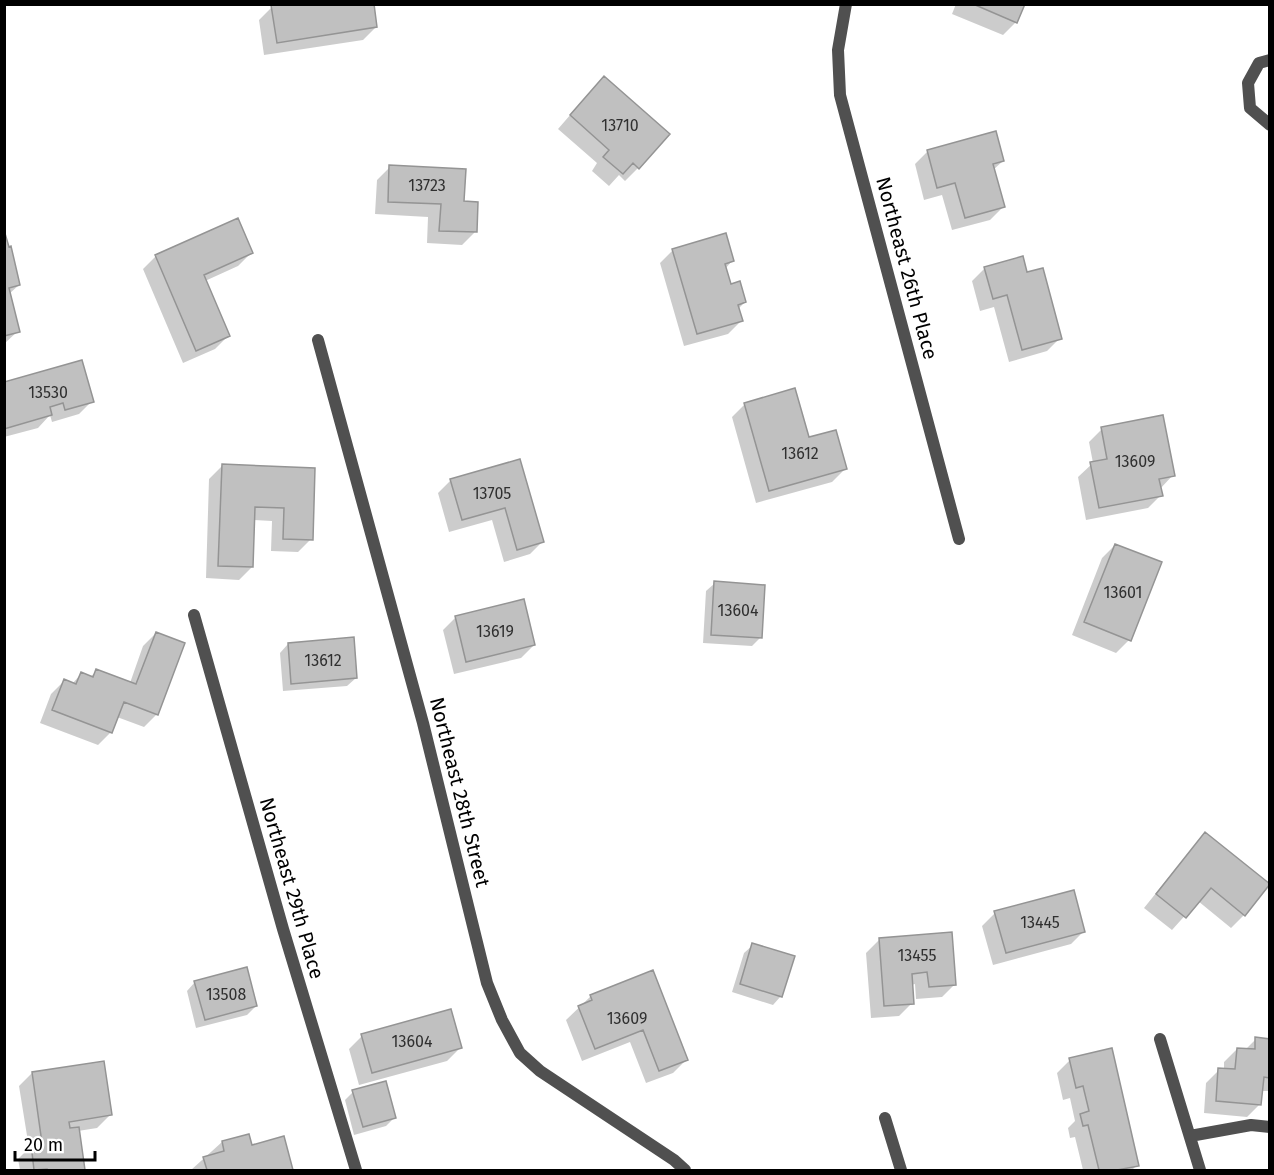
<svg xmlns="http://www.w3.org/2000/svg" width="1274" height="1175" font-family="'Fira Sans',sans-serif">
<rect width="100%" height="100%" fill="#fff"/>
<path fill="#0003" d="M956 4H1023L1016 22 1003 35 952 14Z
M272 7 376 27 363 40 264 55 259 20Z
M591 91 638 168 625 181 619 175 609 186 592 171 597 163 558 129Z
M928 151 1003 161 993 170 1003 207 990 220 952 230 942 195 924 200 915 164Z
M390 167 463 202 475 232 462 245 427 243 428 217 375 214 377 180Z
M4 236 19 285 9 294 18 331 4 344Z
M673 250 732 261 725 269 729 286 745 302 738 309 741 321 728 334 684 346 660 263Z
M251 253 238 266 205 281 228 336 215 349 183 363 143 269 156 256Z
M985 268 1026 274 1060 338 1047 351 1009 362 994 307 980 311 972 281Z
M4 383 92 401 79 414 52 422 50 415 38 428 4 437Z
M745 404 808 439 845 469 832 482 756 503 732 417Z
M1102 429 1173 475 1160 489 1161 495 1148 508 1086 520 1078 477 1093 463 1089 442Z
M519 460 543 541 530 554 504 562 492 520 449 532 438 493 451 480Z
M222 466 313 469 311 539 298 552 271 551 272 521 253 520 252 567 239 580 206 578 209 479Z
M1115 545 1129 640 1116 653 1072 635 1102 558Z
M715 583 760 638 752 646 703 643 706 591Z
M456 617 534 645 521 658 454 674 443 630Z
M156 633 157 714 144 727 117 717 111 732 98 745 40 723 51 694 64 681 72 684 81 674 90 677 97 671 130 683 143 646Z
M288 644 356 678 347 686 283 691 280 653Z
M1205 834 1244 915 1231 928 1198 901 1172 930 1144 908 1193 847Z
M995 913 1084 931 1071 944 993 965 982 926Z
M879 940 955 984 942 997 916 999 915 984 911 985 912 1003 899 1016 871 1018 866 953Z
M753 945 781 996 773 1005 732 992 744 953Z
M652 972 686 1060 673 1073 646 1083 630 1042 582 1061 566 1020 591 996Z
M195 982 256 1006 247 1015 196 1028 187 991Z
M362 1036 460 1048 447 1061 359 1085 349 1049Z
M1256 1039 1270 1040V1091H1261L1260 1104 1247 1117 1204 1113 1206 1083 1219 1070H1224V1062L1237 1049 1245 1050Z
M1070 1060 1137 1165 1132 1170H1083L1075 1137 1070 1138 1068 1128 1075 1121 1070 1098 1063 1100 1057 1073Z
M32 1073 110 1115 97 1128 78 1131 84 1170H20L18 1159 29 1148 19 1086Z
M353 1092 395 1117 386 1126 354 1135 345 1100Z
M283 1138 292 1170H191L222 1142 251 1147Z"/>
<path fill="#c0c0c0" stroke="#949494" stroke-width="1.5" d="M277 4H374L377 27 277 43 271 5Z
M973 4H1025L1017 23Z
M604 76 670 134 639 169 633 163 623 174 603 157 609 150 570 115Z
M996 131 1004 161 993 164 1005 207 965 218 955 183 937 188 927 150Z
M389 165 466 169 464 201 478 202 477 232 439 231 441 204 388 202Z
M238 218 253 253 204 275 230 336 196 351 155 255Z
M4 230 9 247 11 246 20 285 9 288 20 332 4 336Z
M726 233 734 261 725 264 731 284 740 281 746 302 738 305 743 321 697 334 672 249Z
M1023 256 1027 272 1043 268 1062 339 1022 350 1007 295 993 299 984 267Z
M82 360 94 402 65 410 63 403 50 407 52 415 4 429V382Z
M795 388 809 437 836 430 847 469 769 491 744 403Z
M1163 415 1175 476 1159 479 1163 496 1099 508 1090 462 1107 459 1101 427Z
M520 459 544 542 517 550 505 508 462 520 450 479Z
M222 464 315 468 313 540 283 539 284 508 255 507 253 567 218 566Z
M1115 544 1162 562 1131 641 1084 622Z
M714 581 765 585 762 638 711 635Z
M524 599 535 645 466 662 455 616Z
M156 632 185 643 158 715 124 702 112 733 52 710 64 679 76 684 81 672 93 677 96 669 136 684Z
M354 637 357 678 291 684 288 643Z
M1205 832 1270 884 1245 916 1211 888 1186 918 1156 894Z
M1074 890 1085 932 1006 953 994 911Z
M952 932 956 985 929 987 927 972 912 974 914 1004 884 1006 879 938Z
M752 943 795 956 782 997 740 984Z
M247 967 257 1006 205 1020 194 981Z
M653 970 688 1060 659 1071 643 1030 595 1049 578 1006 592 1000 590 995Z
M451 1009 462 1048 372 1073 361 1034Z
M1255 1037 1270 1039V1078L1264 1077 1261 1105 1216 1101 1218 1068 1235 1069 1237 1048 1255 1049Z
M1112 1048 1139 1166 1117 1170H1099L1088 1125 1083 1126 1080 1114 1089 1111 1083 1086 1076 1088 1069 1058Z
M104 1061 112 1115 69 1122 70 1128 79 1127 85 1170H47V1169L34 1170 31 1144 42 1143 32 1072Z
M386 1081 396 1118 363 1127 352 1090Z
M249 1134 252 1145 284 1136 293 1170H207L203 1157 224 1151 222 1141Z"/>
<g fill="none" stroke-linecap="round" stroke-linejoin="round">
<path stroke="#505050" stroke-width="12" d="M1270 60 1259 63 1248 83 1250 108 1270 125"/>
<path stroke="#505050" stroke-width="12" d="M846 4 838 50 840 95 959 539
M318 340 423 723 487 983 502 1020 520 1053 540 1071 674 1160 685 1170
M194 615 283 929 356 1170
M1160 1039 1200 1170
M885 1118 901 1170
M1190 1136 1251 1125 1270 1127"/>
</g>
<g text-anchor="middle" stroke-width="4.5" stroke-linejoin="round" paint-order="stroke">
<g font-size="16" fill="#303030">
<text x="620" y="131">13710</text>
<text x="427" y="191">13723</text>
<text x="48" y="398">13530</text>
<text x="800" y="459">13612</text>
<text x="1135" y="467">13609</text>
<text x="492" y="499">13705</text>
<text x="1123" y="598">13601</text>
<text x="738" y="616">13604</text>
<text x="495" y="637">13619</text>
<text x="323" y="666">13612</text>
<text x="1040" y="928">13445</text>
<text x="917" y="961">13455</text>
<text x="226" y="1000">13508</text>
<text x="627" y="1024">13609</text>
<text x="412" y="1047">13604</text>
</g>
<g font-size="20" fill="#000" stroke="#fff">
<text transform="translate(907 268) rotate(75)" y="7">Northeast 26th Place</text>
<text transform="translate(460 792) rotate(76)" y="7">Northeast 28th Street</text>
<text transform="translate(292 888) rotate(74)" y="7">Northeast 29th Place</text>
</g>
</g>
<rect width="1274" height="1175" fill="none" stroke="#000000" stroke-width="12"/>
<path d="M15 1151v9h80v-9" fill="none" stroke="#000000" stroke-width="3"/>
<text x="24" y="1151" font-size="18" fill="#000000" stroke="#ffffff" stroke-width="4.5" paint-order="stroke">20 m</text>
</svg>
